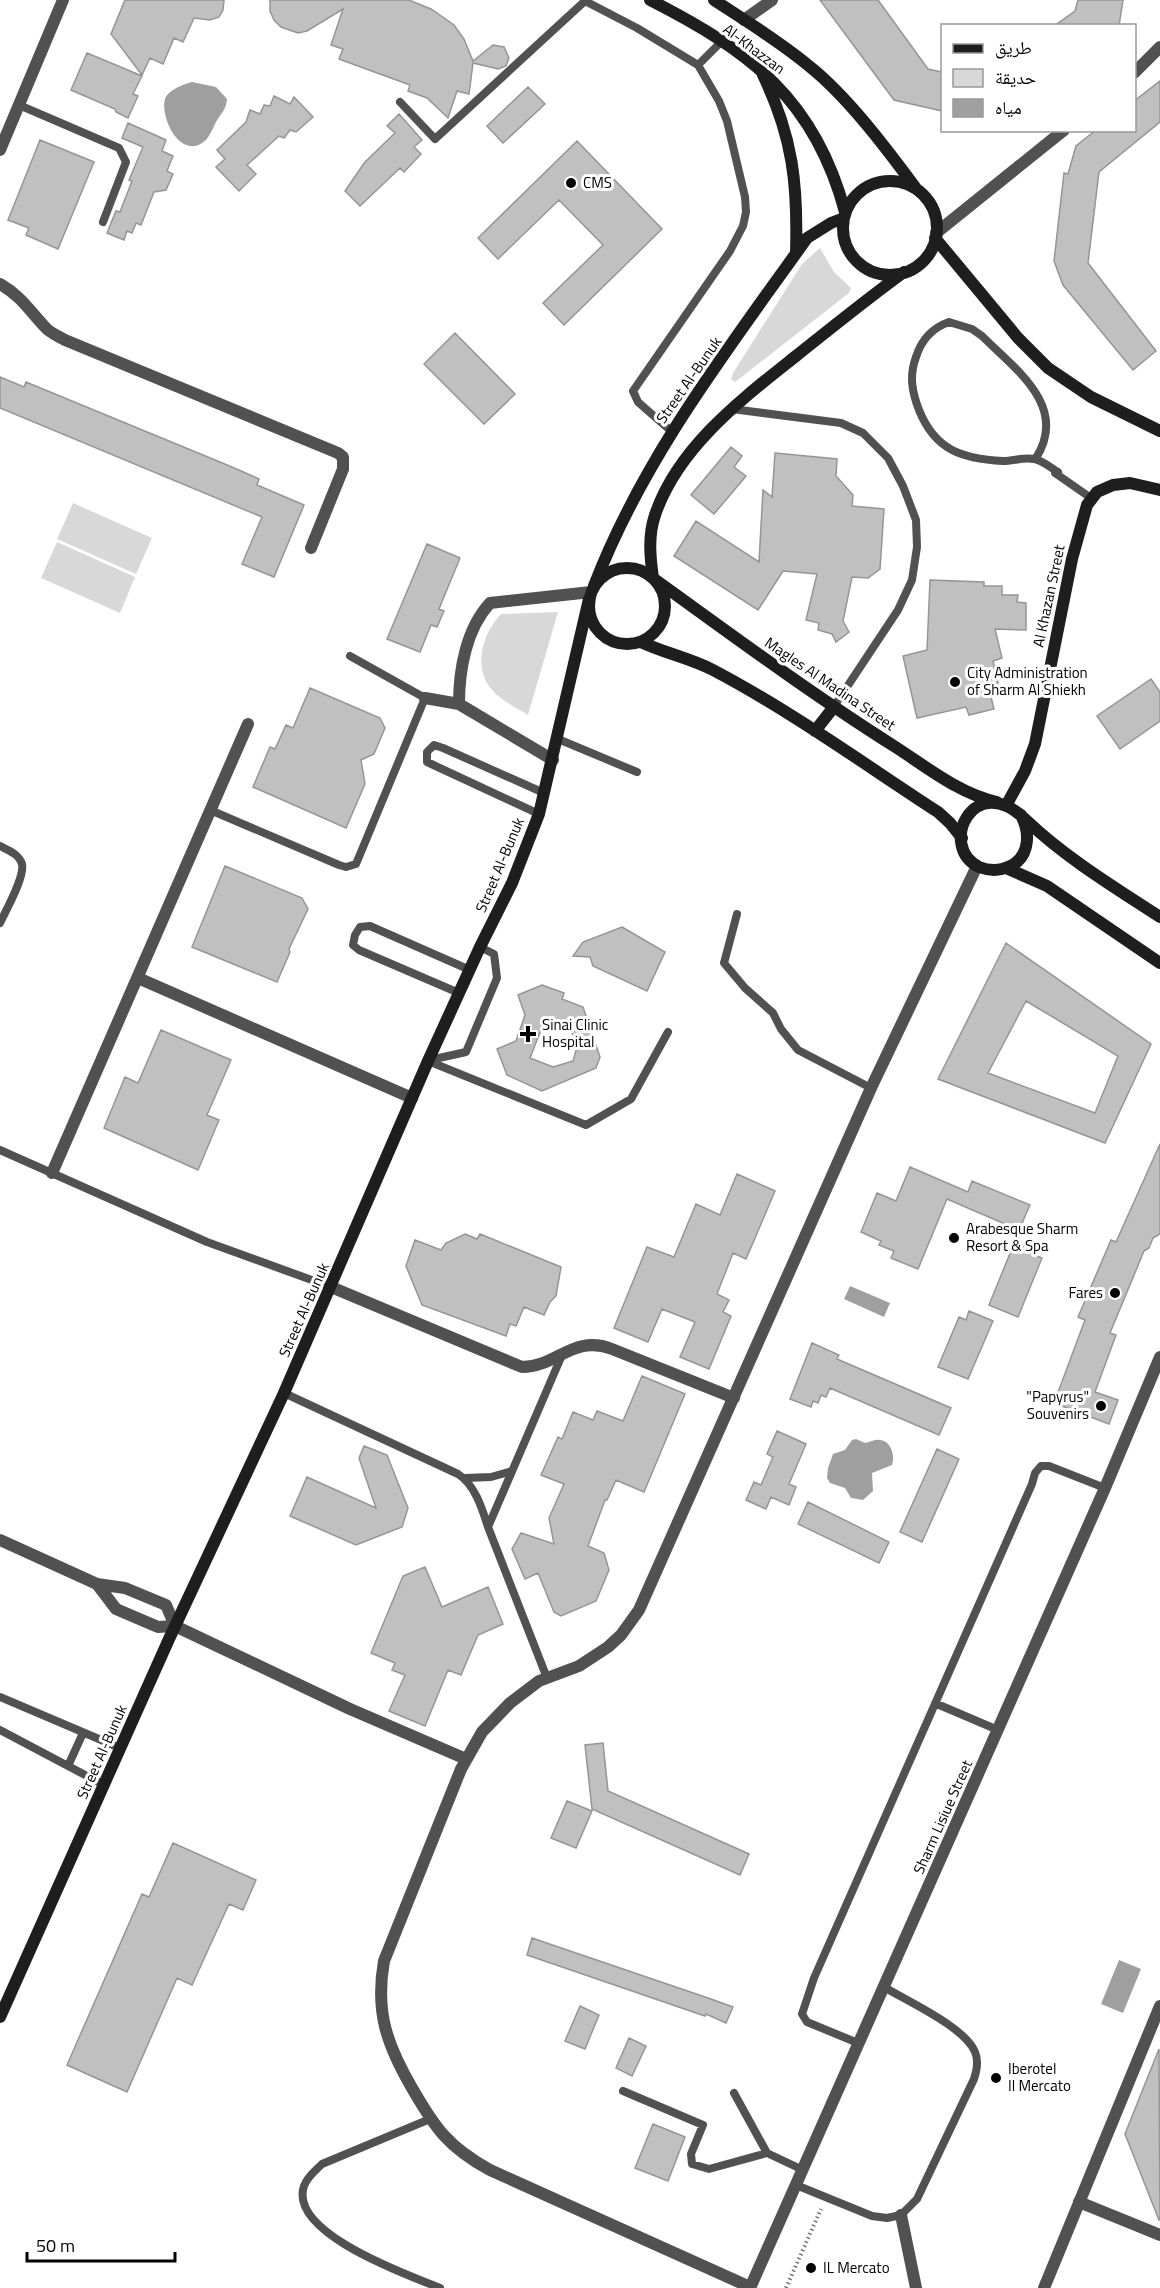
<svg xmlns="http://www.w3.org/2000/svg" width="1160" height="2288" font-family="'Titillium Web','Noto Naskh Arabic',sans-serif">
<rect width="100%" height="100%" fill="#fff"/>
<path fill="#d8d8d8" d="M820 248 834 272 851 288 849 293 735 382 731 379 733 373 802 264Z
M73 503 152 538 136 574 57 539Z
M57 542 135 577 120 613 41 578Z
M558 612 528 715C517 708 502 701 493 691 472 668 482 634 501 614Z"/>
<path fill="#9f9f9f" d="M192 82 216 87 227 99C226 111 220 114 215 124 212 130 209 139 202 143 179 158 160 117 165 99 168 90 184 84 192 82Z
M850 1286 890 1303 884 1317 844 1299Z
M856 1439 865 1443C869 1442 872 1441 875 1440 889 1437 896 1453 892 1465L872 1473 873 1491 863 1500 851 1498 845 1488 830 1483 827 1478 828 1468 833 1454 845 1450 852 1440Z
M1119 1960 1141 1969 1123 2013 1101 2004Z"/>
<path fill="#c0c0c0" stroke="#959595" stroke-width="1.5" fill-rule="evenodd" d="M125 0H224L223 10 219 17 210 20 194 18 183 42 174 38 163 64 150 58 142 75 111 34Z
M270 0H409L431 9 454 25 464 39 473 61 493 45 504 47 509 58 506 66 498 69 473 63 469 94 457 91 448 118 427 98 408 91 410 85 339 59 343 49 331 45 343 9 307 31 298 33 281 27 274 20 270 11Z
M820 0H878L928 69 942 72V111L894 100Z
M1078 0H1123L1119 26H1054L1075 11Z
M87 53 142 76 133 94 138 96 128 118 116 112 115 109 71 90Z
M1160 81V122L1099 172 1088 263 1156 351 1133 370 1063 285 1054 261 1064 173 1068 174 1076 146 1096 130H1134V101Z
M528 87 545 104 503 143 487 126Z
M274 96 290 104 294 97 313 117 296 132 290 130 284 138 279 136 247 165 256 174 239 191 216 167 225 159 217 150 246 122 250 110 260 114 264 105 270 106Z
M399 114 422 140 414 147 421 154 404 172 400 168 360 206 345 191 365 162 395 133 387 126Z
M128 123 166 140 162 151 173 156 167 171 173 174 166 190 154 192 141 225 136 223 132 233 127 231 124 240 107 233 116 211 120 212 132 181 129 180 143 147 122 138Z
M40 140 94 162 58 249 26 235 29 228 8 220Z
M577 141 662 229 564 325 543 303 603 245 559 200 498 259 478 238Z
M455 333 515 394 484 424 424 364Z
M0 377 24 387 26 382 232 467 259 479 257 485 304 505 274 577 242 564 262 517 0 408Z
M731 447 742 456 734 467 746 476 714 514 691 495Z
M775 453 837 459 836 476 853 495 852 506 884 509 880 569 868 578 852 577 843 621 849 632 836 642 832 634 818 630 819 623 806 620 817 574 783 571 758 610 674 556 696 521 759 562 763 490 772 497Z
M427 544 460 558 439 609 444 611 437 627 431 625 420 652 387 639Z
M930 580 984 582V586H1002V595H1018L1017 602 1026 603V630L995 629 1002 658 993 661 998 683 988 685 994 709 969 715 966 707 917 718 903 656 927 650Z
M1151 679 1160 692V721L1120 749 1097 716Z
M310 688 380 718 385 728 374 754 361 760 365 784 346 828 253 787 270 747 275 749 286 725 293 728Z
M225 866 302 898 308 909 289 949 290 952 277 982 192 947Z
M622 927 665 952 647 991 593 966 590 957 573 956 583 942Z
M1006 943 1151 1044 1105 1143 938 1079ZM1026 1001 1118 1056 1095 1113 988 1073Z
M542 985 564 993 562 999 583 1007 600 1057 596 1068 542 1091 507 1075 497 1049 516 1041 525 1015 518 995ZM546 1017 568 1026 578 1044 573 1061 553 1067 530 1058Z
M161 1030 231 1060 207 1115 219 1120 198 1170 104 1128 125 1077 138 1083Z
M1160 1144V1234L1153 1238 1149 1248 1144 1251 1110 1333 1116 1335 1095 1392 1118 1400 1109 1424 1054 1403 1085 1320 1078 1317 1111 1240 1116 1242Z
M910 1167 968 1192 972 1181 1030 1205 1019 1230 947 1199 918 1269 891 1258 894 1251 879 1245 881 1241 861 1232 877 1193 896 1201Z
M737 1174 775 1191 746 1259 733 1253 717 1294 729 1300 723 1312 731 1316 709 1369 680 1357 695 1322 662 1309 648 1342 614 1328 647 1247 674 1257 696 1204 720 1215Z
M465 1234 477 1239 480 1234 561 1267 556 1296 550 1302 544 1315 524 1307 516 1326 510 1324 506 1336 422 1305 406 1266 415 1240 441 1250 446 1243Z
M1015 1241 1029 1246 1027 1252 1042 1258 1018 1317 989 1305Z
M969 1311 993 1321 968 1379 938 1367 959 1317 966 1320Z
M812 1343 839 1355 837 1359 951 1408 939 1435 830 1388 826 1397 821 1395 818 1403 813 1401 811 1407 790 1399Z
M642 1376 685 1394 644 1492 616 1480 607 1500H605L588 1546 604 1553 609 1570 596 1601 561 1616 554 1612 538 1573 525 1579 512 1549 521 1533 554 1544 549 1518 564 1484 541 1475 558 1437 562 1439 573 1412 593 1420 597 1411 623 1421Z
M777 1431 806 1444 789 1484 796 1487 789 1505 771 1497 766 1509 746 1500 754 1482 761 1485 773 1457 767 1454Z
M364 1446 387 1455 408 1508 402 1527 356 1545 290 1516 307 1477 376 1508 359 1458Z
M937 1449 959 1459 922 1542 900 1532Z
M808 1502 889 1542 879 1563 798 1524Z
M425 1567 442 1607 488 1587 503 1624 478 1635 461 1675 448 1670 425 1726 389 1711 405 1675 392 1670 395 1663 371 1653 403 1576Z
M603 1743 608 1791 749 1854 740 1875 592 1809 585 1745Z
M567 1801 592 1811 576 1848 551 1838Z
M173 1843 256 1880 243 1910 229 1904 192 1985 177 1978 127 2092 67 2065 142 1894 149 1897Z
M532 1938 711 1999 733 2007 726 2023 706 2014 705 2016 527 1955Z
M580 2006 599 2015 585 2049 565 2041Z
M629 2038 646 2046 632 2076 616 2068Z
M1159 2049 1160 2220H1159L1125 2134Z
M653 2124 685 2137 668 2181 635 2168Z"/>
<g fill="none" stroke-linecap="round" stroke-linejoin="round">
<path stroke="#737373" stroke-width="4" stroke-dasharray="1.5 3" stroke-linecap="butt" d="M786 2288 821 2209"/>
<path stroke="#515151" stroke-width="8" d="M585 1 637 28 698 65 719 101 727 121 745 197 746 212 743 226 730 251 633 391 638 402 671 431
M698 65 721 42
M400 102 435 139 586 0
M19 105 119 148 126 162 103 222
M732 409 841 423 863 433 888 458 903 486 916 520 917 547 912 580 898 610 833 708
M1036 458C1069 406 1015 369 982 336L972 329 949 322C932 328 921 341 916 357 909 376 912 392 919 410 935 450 962 459 1003 461 1013 461 1024 457 1034 459 1042 460 1051 468 1058 472L1055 473 1091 498
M558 739 637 772
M210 810 339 865 346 867 356 864 425 698 350 656
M539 814 427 762V752L434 745 443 748 544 793
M0 846C8 850 19 854 22 864 25 877 6 910 0 923
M737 914 724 963 745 988 773 1013 781 1029 798 1050 871 1088
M459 993 359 950 353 945 355 935 360 927 370 926 470 970
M430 1060 466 1052 497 978 494 954 480 947
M428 1061 586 1125 631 1099 668 1032
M0 1150 207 1242 331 1287
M284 1393 458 1474C475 1485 482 1508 488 1527
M465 1478 491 1477 512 1471
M547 1678 488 1527 562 1355
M0 1697 120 1748
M937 1704 998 1730
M0 1730 104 1785
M68 1766 83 1733
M858 2043 807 2022 802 2014 814 1978 1032 1484 1035 1473 1041 1466H1049L1105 1488
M623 2091 703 2125 691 2154 692 2164 709 2169 767 2153 803 2170
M734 2093 767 2153
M430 2119 322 2164C315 2171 307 2177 304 2186 288 2233 408 2275 440 2288
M796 2185 872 2216 887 2218 901 2215 917 2199 974 2079C977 2070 979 2061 975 2052 965 2027 907 2001 884 1987"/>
<path stroke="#515151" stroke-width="12" d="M1079 2202 1160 2235
M901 2215 916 2288"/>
<path stroke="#515151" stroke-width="12" d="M744 20 772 0
M1134 73 1160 47
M0 150 63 0
M936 233 1064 130
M0 284C21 296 29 310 45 327 50 333 58 336 65 340L338 453 343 457V469L311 548
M425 698 459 704C459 670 466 629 490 603L591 592
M459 704 553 760
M138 978 412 1098
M52 1173 248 724
M331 1287 522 1367C557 1367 573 1334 612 1349L734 1398
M0 1540 97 1584 125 1588 166 1605 175 1626
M97 1584 116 1609 158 1627 175 1626 350 1709 466 1759
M750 2287 490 2170C448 2147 435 2128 412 2088 387 2045 375 2012 384 1961L461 1769 482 1732 510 1703 539 1681 579 1666 608 1647 621 1635 639 1610 871 1088 977 866
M1044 2288 1160 2006"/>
<path stroke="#515151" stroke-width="12" d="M750 2288 1105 1488 1160 1357"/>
<path stroke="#1e1e1e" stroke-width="12" d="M650 0C750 51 815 99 845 212
M714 0C746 21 779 41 809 66 847 96 886 148 915 187
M763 75C793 137 798 185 796 253
M843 228a47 47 0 1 1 94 0a47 47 0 1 1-94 0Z
M935 238 1018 338 1048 368 1091 397 1160 431
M904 272C867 299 831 328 796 356 742 399 678 447 655 515 648 536 650 556 653 578 733 636 813 695 897 748 928 768 960 794 997 802
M589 606a38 38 0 1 1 76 0a38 38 0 1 1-76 0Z
M594 586C643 458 728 349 807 238L831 223 844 218
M641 642C664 653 690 658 713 670 791 711 864 764 938 812L950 823 962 838
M815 731 833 708
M1007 804 1025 771 1035 744 1072 559 1087 505 1097 492 1113 485 1130 483 1160 490
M1021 815C1032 836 1029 863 1002 869 994 871 987 870 979 867 937 846 974 769 1026 820 1066 858 1114 887 1160 917
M1006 868 1047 886 1160 963
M0 2017 169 1639 284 1393 428 1061 480 947 512 883 539 814 589 599"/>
</g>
<g fill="#000" stroke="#fff" stroke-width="2">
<circle cx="571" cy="183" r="6"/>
<circle cx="955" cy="682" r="6"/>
<path d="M525 1025h6v6h6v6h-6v6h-6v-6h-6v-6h6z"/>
<circle cx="954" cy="1238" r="6"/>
<circle cx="1115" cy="1293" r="6"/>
<circle cx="1101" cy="1406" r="6"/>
<circle cx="996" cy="2078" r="6"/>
<circle cx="811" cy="2268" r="6"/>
</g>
<g text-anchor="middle" stroke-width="6" stroke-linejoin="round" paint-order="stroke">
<g font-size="15" fill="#000" stroke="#fff">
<text transform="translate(754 49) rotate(37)" y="5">Al-Khazzan</text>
<text transform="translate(689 380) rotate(-55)" y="5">Street Al-Bunuk</text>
<text transform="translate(1049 596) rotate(-78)" y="5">Al Khazan Street</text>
<text transform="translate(830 684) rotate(34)" y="5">Magles Al Madina Street</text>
<text transform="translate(500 865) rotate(-67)" y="5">Street Al-Bunuk</text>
<text transform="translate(304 1310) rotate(-66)" y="5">Street Al-Bunuk</text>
<text transform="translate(102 1752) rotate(-66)" y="5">Street Al-Bunuk</text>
<text transform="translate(943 1817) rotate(-66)" y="5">Sharm Lisiue Street</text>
</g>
<g font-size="15" fill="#000" stroke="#fff" text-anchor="start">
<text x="583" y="188">CMS</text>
<text x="967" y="678">City Administration<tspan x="967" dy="17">of Sharm Al Shiekh</tspan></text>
<text x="542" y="1030">Sinai Clinic<tspan x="542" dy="17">Hospital</tspan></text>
<text x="966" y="1234">Arabesque Sharm<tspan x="966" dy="17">Resort &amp; Spa</tspan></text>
<text x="1103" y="1298" text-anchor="end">Fares</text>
<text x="1089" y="1402" text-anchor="end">"Papyrus"<tspan x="1089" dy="17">Souvenirs</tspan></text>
<text x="1008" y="2074">Iberotel<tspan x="1008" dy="17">Il Mercato</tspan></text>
<text x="823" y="2273">IL Mercato</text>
</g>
</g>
<rect x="941" y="24" width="195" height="108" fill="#ffffff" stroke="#999999" stroke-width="1.5"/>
<rect x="953" y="44" width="30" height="9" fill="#1e1e1e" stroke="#999999" stroke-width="1.5"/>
<text x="995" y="54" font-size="18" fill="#000000">طريق</text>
<rect x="953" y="69" width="30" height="18" fill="#d8d8d8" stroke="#999999" stroke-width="1.5"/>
<text x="995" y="84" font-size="18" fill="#000000">حديقة</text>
<rect x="953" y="99" width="30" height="18" fill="#9f9f9f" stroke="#999999" stroke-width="1.5"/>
<text x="995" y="114" font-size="18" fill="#000000">مياه</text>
<path d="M27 2252v9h148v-9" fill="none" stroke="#000000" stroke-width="3"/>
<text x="36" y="2252" font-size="18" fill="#000000" stroke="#ffffff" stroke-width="4.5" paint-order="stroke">50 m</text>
</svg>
